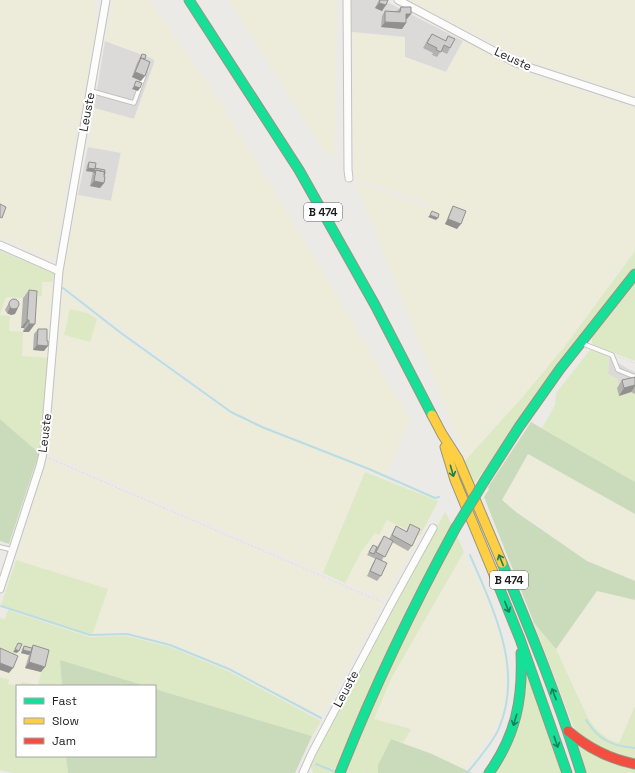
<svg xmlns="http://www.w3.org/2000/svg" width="635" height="773" font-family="'Space Grotesk',sans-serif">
<rect width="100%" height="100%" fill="#eceae7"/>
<path fill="#dbdad8" d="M351 0H383L463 41 446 72 405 57 351 31Z
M105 41 151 58 155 61 134 119 94 108Z
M88 147 121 152 111 201 78 195Z
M609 356 617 358V362L628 369 635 372V383L620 387 608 374Z"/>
<path fill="#edebda" d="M0 0H96L94 7 97 23 54 260 0 237Z
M114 0H150L220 101 318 263 410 419 387 475 258 423 227 407 62 285 63 272 78 195 111 201 121 153 88 147 94 108 134 119 154 63V60L151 58 105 41Z
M228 0H337L335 156 326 154Z
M408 0H635V96L530 62Z
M353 32 405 37V57L446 72 463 41 524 72 635 108V251L565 346 520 400 466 460 355 182 429 208 430 204 354 178Z
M42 282H53L49 358 22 356 0 315 6 297 23 298 24 295Z
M62 291 120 335 223 409 252 424 366 470 323 573 47 454Z
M528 454 635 514V581L587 561 502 500Z
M47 459 383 604 322 717 230 667 171 643 127 632 93 633 108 589 16 560Z
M387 520 420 536 385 600 345 583 361 552 375 533 379 535Z
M464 552 486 599 500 637 506 664 505 696 501 715 497 726 465 770 432 754 403 743 411 729 374 719 392 677Z
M597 591 635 600V706L619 743 608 738 593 727 556 649Z
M16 645 46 654 38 686 22 682 20 686H17L8 684V680L0 677V651L13 652Z"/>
<path fill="#dde9c5" d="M0 251 54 273 53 282H42V296L24 295 23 298 6 297 0 315 10 316 9 331 23 332 22 356 49 358 39 453 0 419Z
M635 251V268L574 343 483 475 482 473 473 486 463 463 520 400 565 346Z
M635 280V361L596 346 594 347 592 342V333Z
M70 309 87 313 97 319 90 342 64 335Z
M590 350 609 356 608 374 617 378 620 387 619 395 631 392 635 394V482L542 428 555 405 556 393Z
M365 472 438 501 420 536 387 520 379 535 375 533 361 552 345 583 323 573Z
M445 512 452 524 403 616 366 697 336 772V773H313L310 764 355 678Z
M455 536 458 538 464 552 392 677 374 719 411 729 403 743 391 739 378 765V773H344L374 697Z
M16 560 108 589 93 633 90 634 1 605Z
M8 610 89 637 126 636 170 647 228 671 321 721 312 736 155 689V686H146L60 660 62 686H20L22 682 38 685 46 654 16 645 13 652 16 653 15 657 0 651V618L5 619Z
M534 623 556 649 588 718C595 729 606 740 619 743L635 706V760L605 752 576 731 572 723Z
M527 672 561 773H494Z
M0 677 9 680 8 684 17 686V756H66L68 773H13L0 770Z
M579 746 635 768V773H586Z"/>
<path fill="#cadbbc" d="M0 419 39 453 9 544 0 541Z
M531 422 635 482V514L528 454 502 500 516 512 587 561 635 581V600L597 591 556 649 534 623 484 497 489 489 488 487Z
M60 660 146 686H62Z
M155 689 312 736 295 773H68L66 756H155Z
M391 739 432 754 472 773H378V765Z"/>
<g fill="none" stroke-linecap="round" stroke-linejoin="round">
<path stroke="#badddf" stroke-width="2" d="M63 288 121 333 231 412 262 427 369 469 435 498 439 497
M1 606 90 635 127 634 170 645 229 669 321 718
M586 720C599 740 611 746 635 748
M316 764 333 771
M467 773C477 761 494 741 499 728 524 669 493 609 470 555"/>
<g stroke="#c3c2c1" stroke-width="5.5">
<path id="lane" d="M91 91 134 103 145 73
M581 343 612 355 618 370 635 377
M0 547 13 550"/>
</g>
<g stroke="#c3c2c1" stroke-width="9">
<path id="street" d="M347 0 348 170 349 178
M398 0 516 63 635 102
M0 245 59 271
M0 589 40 466 44 449 59 271 106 0
M303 773 312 753 390 606 433 528"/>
</g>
<g stroke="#96957f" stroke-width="11">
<path id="fast" d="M189 0 299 170 375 305 432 415
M485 480 519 427 560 369 635 274
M502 563C531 632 559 701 581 773
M495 577 520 639 567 773
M340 773C373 689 412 608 455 529
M489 773C516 735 523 699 521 653"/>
</g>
<g stroke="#96957f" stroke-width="11">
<path id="slow" d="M432 415 442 434 458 459 502 563
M445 447 455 480 495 577"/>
</g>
<g stroke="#96957f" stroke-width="11">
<path id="jam" d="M568 731C588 748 609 759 635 764"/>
</g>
<path stroke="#ead9d9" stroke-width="1" stroke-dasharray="2 2" stroke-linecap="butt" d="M604 329 635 290
M619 357 635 363
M49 458 384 603
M368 773C367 769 365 765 365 760 364 752 375 728 384 726 392 724 402 728 409 730"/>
<use href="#lane" stroke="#fcfcfb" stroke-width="3.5"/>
<use href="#street" stroke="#fcfcfb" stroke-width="7"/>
<use href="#fast" stroke="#16e098" stroke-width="9"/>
<use href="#slow" stroke="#ffcf43" stroke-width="9"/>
<use href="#jam" stroke="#f24e42" stroke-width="9"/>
<g stroke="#96957f" stroke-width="11" stroke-linecap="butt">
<path id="fast-bridge" d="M455 529 485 480"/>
</g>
<use href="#fast-bridge" stroke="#16e098" stroke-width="9"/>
</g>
<path fill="#b3b1af" d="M379 0H388L382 11 375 8Z
M401 7 407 19H406V23L402 29 381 27 382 16 385 11H397Z
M432 34 445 41 448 36 450 48 447 54 441 51 437 57 432 55 433 53 423 48 428 39Z
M142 54 145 59 141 81 132 77 137 63Z
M89 162 95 169 104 177V183L100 188 90 186 93 171V172L86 171 87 165Z
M453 206 457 229 445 224 450 212Z
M29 290V332H23L24 328H21L23 298Z
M11 300 15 314 11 315 7 313 5 310 7 306Z
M38 329 44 351 33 350 34 334Z
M635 377V394L631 392 619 396 617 388 622 380Z
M410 524 412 546 408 551 392 542 382 560 381 576 377 581 367 576 373 563 376 559 367 555 373 545 377 547 384 536 389 539 396 526 406 532Z
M33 645 41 672 25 668 29 655 21 653 22 649 24 646 32 648Z"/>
<path fill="#92908f" d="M379 3 386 5 382 11 375 8Z
M406 14H411L407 19H403Z
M385 22 406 23 402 29 381 27Z
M135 72 145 76 141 81 132 77Z
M134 86 140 88 138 91 132 89Z
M88 168 95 169 93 172 86 171Z
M94 181 104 183 100 188 90 186Z
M430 215 438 218 436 220 428 217Z
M448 219 461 224 457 229 445 224Z
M10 308H18L15 314 11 315 7 313Z
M27 320H29L24 328H21Z
M29 324H35L29 332H23Z
M37 345 48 346 44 351 33 350Z
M635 385V386L631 392 619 396 624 388Z
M15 649 19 651 17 653 13 652Z
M23 650 31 652 29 655 21 653Z
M29 662 45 667 41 672 25 668Z
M0 663 13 668 9 673 0 670Z"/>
<path fill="#d0cecc" stroke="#92908f" d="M380 0H388L386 5 379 3Z
M401 7H411V14H406V23L385 22V11L400 12Z
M432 34 446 41 448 36 455 39 450 48 444 45 441 52 436 50 437 48 427 43Z
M142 54 146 55 145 59 141 58 140 59Z
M141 58 150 62 145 76 135 72Z
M136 81 142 83 140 88 134 86Z
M89 162 96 163 95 169 88 168Z
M95 168 105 170 104 175 105 172 96 170 94 173Z
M96 170 105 172 104 177H105L104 183 94 181Z
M0 204 6 207 2 218 0 217Z
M453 206 466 211 461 224 448 219Z
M432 211 439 214 438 218 430 215Z
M29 290 37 291 35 324H29V320H27Z
M9 304a5 5 0 1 1 10 0a5 5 0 1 1-10 0Z
M38 329H47V341H48V346L37 345Z
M635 377V385L624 388 622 380Z
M410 524 420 529 412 546 392 535 396 526 407 532Z
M384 536 393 541 385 557 376 552Z
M373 545 377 547 374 554 369 552Z
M376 558 387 563 381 576 370 571Z
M18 643 22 644 19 651 15 649Z
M33 645 49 650 45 667 29 662Z
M24 646 32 648 31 652 23 650Z
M0 648 18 656 13 668 0 663Z"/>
<defs><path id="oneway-shaft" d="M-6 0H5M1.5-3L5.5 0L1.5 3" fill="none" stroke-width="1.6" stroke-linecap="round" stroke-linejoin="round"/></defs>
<g stroke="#1a7f5b">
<use href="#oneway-shaft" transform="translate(452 471) rotate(74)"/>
<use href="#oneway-shaft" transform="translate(501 560) rotate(-112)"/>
<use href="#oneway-shaft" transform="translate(507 607) rotate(68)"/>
<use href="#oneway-shaft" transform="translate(554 694) rotate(-111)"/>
<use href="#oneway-shaft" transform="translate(515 720) rotate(107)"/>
<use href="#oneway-shaft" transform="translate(556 742) rotate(71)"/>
</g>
<g text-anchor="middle" stroke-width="4" stroke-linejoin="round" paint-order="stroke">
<g fill="#fff" stroke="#626262" stroke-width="1">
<rect x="304" y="203" width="38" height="18" rx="3"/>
<rect x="490" y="571" width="38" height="18" rx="3"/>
</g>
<g font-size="11" font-weight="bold" fill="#1e1e1e">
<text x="323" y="216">B 474</text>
<text x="509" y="584">B 474</text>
</g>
<g font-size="12" fill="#1e1e1e" stroke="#fff">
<text transform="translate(513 59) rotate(25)" y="4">Leuste</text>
<text transform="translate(87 112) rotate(-79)" y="4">Leuste</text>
<text transform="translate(45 433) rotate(-83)" y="4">Leuste</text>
<text transform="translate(346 689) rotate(-62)" y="4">Leuste</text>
</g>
</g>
<rect x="16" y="685" width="140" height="72" fill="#ffffff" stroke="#a5a5a5"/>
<rect x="24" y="698" width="20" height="6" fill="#16e098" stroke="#a5a5a5"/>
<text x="52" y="705" font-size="12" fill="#1e1e1e">Fast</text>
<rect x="24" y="718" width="20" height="6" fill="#ffcf43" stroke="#a5a5a5"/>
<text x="52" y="725" font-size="12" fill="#1e1e1e">Slow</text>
<rect x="24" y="738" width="20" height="6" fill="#f24e42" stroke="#a5a5a5"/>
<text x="52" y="745" font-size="12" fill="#1e1e1e">Jam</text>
</svg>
